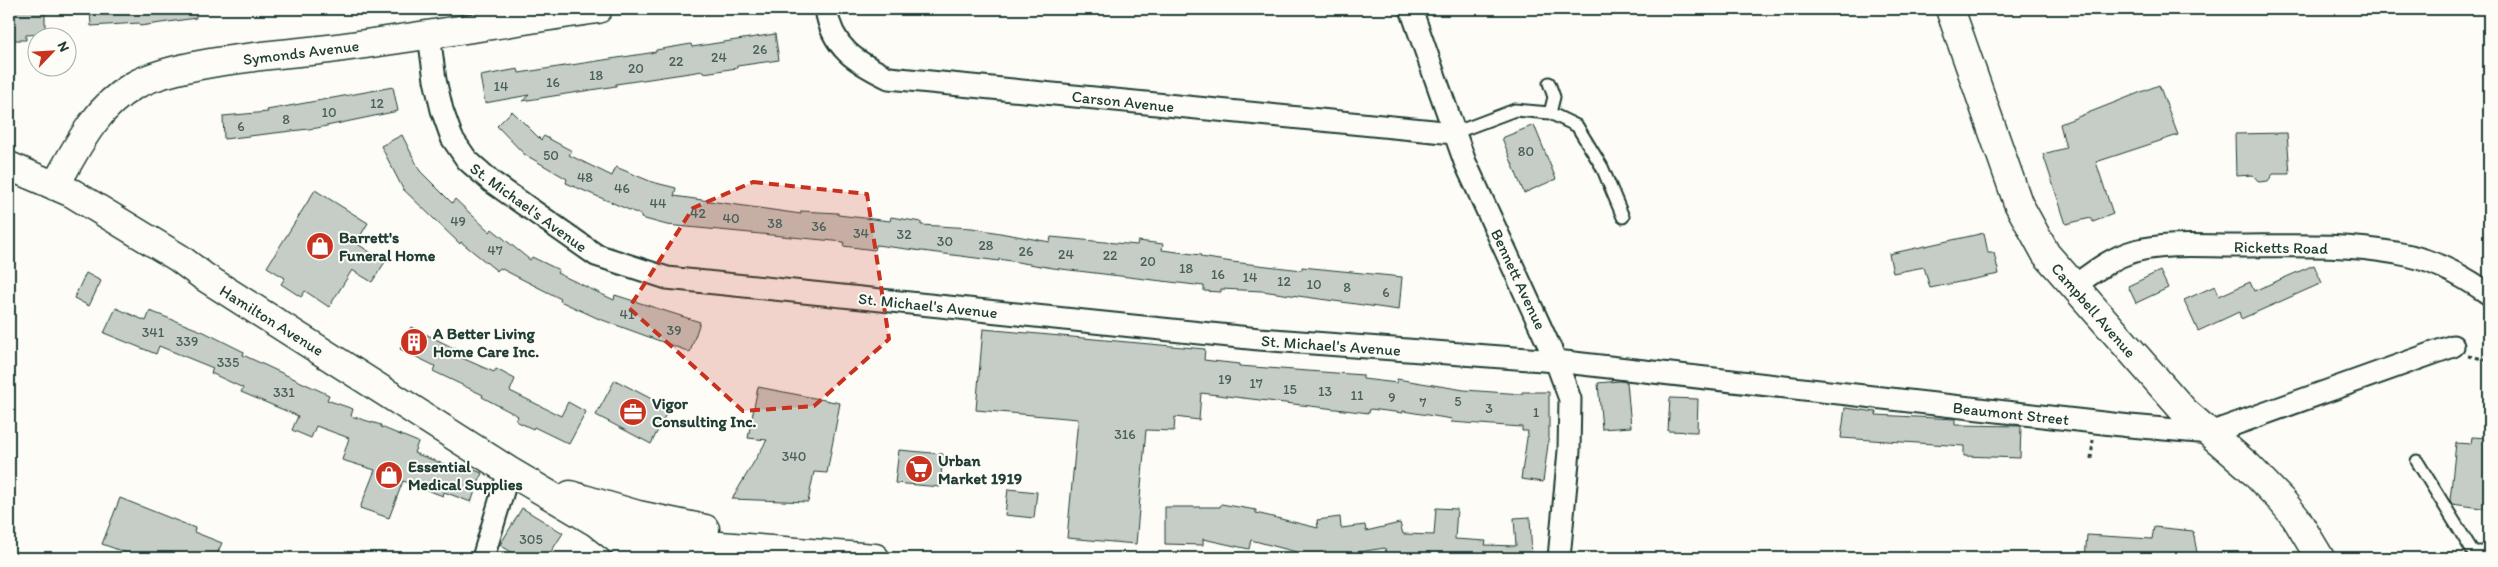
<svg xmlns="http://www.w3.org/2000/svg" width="2498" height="567" font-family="Itim,sans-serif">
<rect width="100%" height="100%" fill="#fdfcf7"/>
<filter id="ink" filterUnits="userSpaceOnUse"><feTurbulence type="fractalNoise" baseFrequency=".02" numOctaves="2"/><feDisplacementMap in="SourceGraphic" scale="10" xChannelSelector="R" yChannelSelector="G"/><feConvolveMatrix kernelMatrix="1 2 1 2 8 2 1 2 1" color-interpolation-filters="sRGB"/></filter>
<g filter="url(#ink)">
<path fill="#c6cdc7" stroke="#1f3d34" d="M9 9H45V34L26 35V40H9Z
M90 9H195L196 18 140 26 139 23 91 26Z
M775 34 779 60 737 66V68L704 73 703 71 616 84V86L522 101 529 95 485 103 480 76 518 69 519 73 656 52V50L691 44 692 47Z
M2159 85 2178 135 2096 162 2113 214 2093 222 2091 218 2066 224 2043 154 2066 148 2060 124Z
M393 87 398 111 317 128 224 139 223 116 268 112 267 110Z
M512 111 541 140 544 136 572 151 569 155 612 176 616 167 652 182 676 188 674 196 801 214V211L838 213V215L890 221 891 217 921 222V225L972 228 1050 242 1051 237 1137 245 1138 241 1163 244 1162 250 1201 255V257L1232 262 1302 270V267L1402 277 1399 310 1262 291 1221 289V292L1204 291V286L1053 268 999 259V261L876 245 875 250 843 246 844 242 667 225 641 218V215L566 183 567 179 524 154 497 126Z
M1534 125 1556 179 1524 193 1502 138Z
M2287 133 2290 174H2273L2268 181 2259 182 2253 175 2236 176 2235 134Z
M402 135 420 171 452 203 455 199 490 232 492 229 530 260 532 257 559 270 557 273 614 300 615 295 700 322 690 352 597 318 560 301 561 299 500 268 497 271 461 242 460 244 403 189 381 146Z
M315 190 368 223 356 243 385 262 372 282 352 270 329 307 305 291 301 297 281 284 285 278 267 267Z
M1984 233 1988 253H1994L1999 274 1930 288 1924 267 1893 273 1889 254Z
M2314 265 2322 283 2241 319 2239 312 2198 331 2184 300 2215 286 2219 296 2250 282 2254 291Z
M2160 271 2168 288 2136 303 2128 286Z
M86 273 101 281 89 306 74 298Z
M116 308 146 321 150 311 204 332 244 352 243 355 329 395 327 400 353 409 351 416 381 425V427L418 442 414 453 457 469 459 464 482 473 471 502 444 492 443 496 403 481 389 518 360 508 375 470 342 460 349 438 316 426 311 438 292 430 298 416 241 392 243 388 211 373 213 368 159 346 156 354 104 333Z
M411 327 464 353 462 358 494 372 496 369 515 379 510 391 561 416 568 402 586 412 569 444 534 427 533 429 516 421 518 416 482 397 483 395 433 371 435 366 400 349Z
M983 329 1205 349 1204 360 1239 364V366L1363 375V379L1397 383V379L1464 390 1522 394V392H1549V437L1543 482 1521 479 1528 431H1522V427L1451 422 1452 419 1403 411V413L1370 409 1369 413 1201 393 1199 420 1175 417 1174 431 1146 430 1136 544 1067 538 1078 419 976 410Z
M615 380 669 408 651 444 596 415Z
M1619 381 1627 382 1631 427 1602 429 1598 383Z
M758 387 840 403 827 473 814 472 808 502 732 499 767 440 748 438Z
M1670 398 1698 399 1697 432 1668 431Z
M1845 408 1877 412 1876 415 1955 419V425L2021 426 2020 458 1964 456V446L1841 438Z
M2472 437 2489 438V509L2452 504 2450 500 2456 443 2471 444Z
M899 450 943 454 940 487 895 483Z
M1008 489 1037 492 1034 518 1005 515Z
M120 498 195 528 194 532 222 543 215 558H141L102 544Z
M1221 504 1256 510V513L1318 528 1317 520 1340 517 1341 528 1365 525 1366 531 1400 523 1403 534 1434 535 1436 508 1457 509 1455 539 1486 541 1485 545 1516 546 1514 518 1530 517 1532 558H1387L1385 548 1319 558 1251 540 1249 549 1203 539V545L1165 544V507H1220Z
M522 508 563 533 547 558H521L500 545Z
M2154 527 2193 531 2198 558H2085L2087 535 2152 539Z"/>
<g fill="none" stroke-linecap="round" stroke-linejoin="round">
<g stroke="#1f3d34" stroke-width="15">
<path id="lane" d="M1549 83 1554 97 1550 113
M1454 133 1515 110 1550 113 1577 126 1602 167 1623 217
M2417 461 2473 552H2489"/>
</g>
<g stroke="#1f3d34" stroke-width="25">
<path id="street" d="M826 9C832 48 856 62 889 78L1454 133
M1411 9 1465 162 1556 361 1570 399 1569 451 1559 558
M429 35 435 80 442 110 452 138 467 160 492 182 596 255 667 278 1259 339 1556 361 2130 426 2210 433 2453 346
M2073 287C2092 273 2112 257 2135 251 2166 243 2201 246 2233 246 2287 246 2343 243 2396 253 2429 258 2462 275 2489 294
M483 558 509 471"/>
</g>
<g stroke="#1f3d34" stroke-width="31">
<path id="secondary" d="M1950 9 2018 203 2046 254 2184 411 2248 466 2282 501 2296 518 2320 558
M9 166 72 193 179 258 203 276 509 471 597 523 641 558
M55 186C76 149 95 108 133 86 177 61 276 55 329 49 419 37 508 22 598 9
M570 495 638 515 705 529
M612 527 656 541 875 558"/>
</g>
<path stroke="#1f3d34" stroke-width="3" stroke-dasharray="4 4" stroke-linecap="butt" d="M2468 356 2489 360
M2091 459 2093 440"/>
<use href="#lane" stroke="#fdfcf7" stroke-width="11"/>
<use href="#street" stroke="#fdfcf7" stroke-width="21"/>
<use href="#secondary" stroke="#fdfcf7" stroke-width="28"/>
</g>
</g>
<path fill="#c8321e" fill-opacity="0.2" stroke="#c8321e" stroke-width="4" stroke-dasharray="10 6" stroke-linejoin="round" d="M753 182 867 194 889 339 814 406 743 411 629 308 693 208Z"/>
<defs>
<g id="shop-disc" transform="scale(1.4375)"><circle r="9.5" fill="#c8321e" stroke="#fdfcf7"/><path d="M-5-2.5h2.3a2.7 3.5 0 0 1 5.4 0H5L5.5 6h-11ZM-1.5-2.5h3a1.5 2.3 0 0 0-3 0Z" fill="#fff"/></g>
<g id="building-disc" transform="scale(1.4375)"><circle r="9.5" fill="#c8321e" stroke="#fdfcf7"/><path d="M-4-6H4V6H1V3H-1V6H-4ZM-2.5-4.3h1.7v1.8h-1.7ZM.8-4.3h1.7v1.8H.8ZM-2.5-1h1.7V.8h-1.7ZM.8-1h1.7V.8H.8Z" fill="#fff"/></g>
<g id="office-disc" transform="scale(1.4375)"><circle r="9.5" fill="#c8321e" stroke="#fdfcf7"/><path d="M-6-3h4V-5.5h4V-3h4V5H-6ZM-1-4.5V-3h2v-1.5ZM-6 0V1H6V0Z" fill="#fff"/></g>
<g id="supermarket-disc" transform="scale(1.4375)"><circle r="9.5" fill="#c8321e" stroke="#fdfcf7"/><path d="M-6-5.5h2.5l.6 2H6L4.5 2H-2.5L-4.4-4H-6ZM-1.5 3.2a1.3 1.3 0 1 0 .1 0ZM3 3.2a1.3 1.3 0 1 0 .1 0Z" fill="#fff"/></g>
</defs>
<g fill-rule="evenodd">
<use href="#shop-disc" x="320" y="246"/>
<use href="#building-disc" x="414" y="342"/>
<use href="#office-disc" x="633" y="412"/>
<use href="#supermarket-disc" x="919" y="469"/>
<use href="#shop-disc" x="389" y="475"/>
</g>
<g text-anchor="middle" stroke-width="4" stroke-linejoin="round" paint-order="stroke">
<g font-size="14" fill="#496159">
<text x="760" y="54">26</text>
<text x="719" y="62">24</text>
<text x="676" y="66">22</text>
<text x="636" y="73">20</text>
<text x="596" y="80">18</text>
<text x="553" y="87">16</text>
<text x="501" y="91">14</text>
<text x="377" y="108">12</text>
<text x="329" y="117">10</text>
<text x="286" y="124">8</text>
<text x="241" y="131">6</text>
<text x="1526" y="156">80</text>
<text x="551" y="160">50</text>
<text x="585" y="182">48</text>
<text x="622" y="193">46</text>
<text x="658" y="208">44</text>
<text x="698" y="218">42</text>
<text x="731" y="223">40</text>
<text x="458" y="226">49</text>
<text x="775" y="228">38</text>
<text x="819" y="231">36</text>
<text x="861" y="238">34</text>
<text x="904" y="239">32</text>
<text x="945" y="246">30</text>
<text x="986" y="250">28</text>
<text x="495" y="255">47</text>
<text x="1026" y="256">26</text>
<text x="1066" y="259">24</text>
<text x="1110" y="260">22</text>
<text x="1148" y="266">20</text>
<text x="1186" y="273">18</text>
<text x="1218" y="279">16</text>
<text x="1250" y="282">14</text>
<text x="1284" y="286">12</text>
<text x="1314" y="289">10</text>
<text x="1347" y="292">8</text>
<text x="1386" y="297">6</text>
<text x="627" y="319">41</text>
<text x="674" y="335">39</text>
<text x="153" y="337">341</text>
<text x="187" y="346">339</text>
<text x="228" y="367">335</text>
<text x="1225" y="384">19</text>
<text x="1256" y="388">17</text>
<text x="1290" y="394">15</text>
<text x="1325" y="396">13</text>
<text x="284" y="397">331</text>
<text x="1357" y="400">11</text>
<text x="1392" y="402">9</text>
<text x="1458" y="406">5</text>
<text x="1423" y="407">7</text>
<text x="1489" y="413">3</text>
<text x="1536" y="417">1</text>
<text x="1125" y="439">316</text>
<text x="794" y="461">340</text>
<text x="531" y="544">305</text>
</g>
<g font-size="16" fill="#1f3d34" stroke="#fdfcf7">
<text transform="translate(301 52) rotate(-7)" y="6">Symonds Avenue</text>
<text transform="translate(1123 101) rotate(6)" y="6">Carson Avenue</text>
<text transform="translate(529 207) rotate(36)" y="6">St. Michael's Avenue</text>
<text transform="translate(2281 247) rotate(1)" y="6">Ricketts Road</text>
<text transform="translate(1519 279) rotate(65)" y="6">Bennett Avenue</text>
<text transform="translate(928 305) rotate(6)" y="6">St. Michael's Avenue</text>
<text transform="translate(2094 310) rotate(49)" y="6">Campbell Avenue</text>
<text transform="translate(272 320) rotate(32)" y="6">Hamilton Avenue</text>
<text transform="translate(1331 345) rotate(4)" y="6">St. Michael's Avenue</text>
<text transform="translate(2011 413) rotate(6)" y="6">Beaumont Street</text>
</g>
<g font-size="16" font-weight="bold" fill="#1f3d34" stroke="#fdfcf7" text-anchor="start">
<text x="339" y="243">Barrett's<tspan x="339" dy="18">Funeral Home</tspan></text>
<text x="433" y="339">A Better Living<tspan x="433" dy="18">Home Care Inc.</tspan></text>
<text x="652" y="409">Vigor<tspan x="652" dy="18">Consulting Inc.</tspan></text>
<text x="938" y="466">Urban<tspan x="938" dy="18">Market 1919</tspan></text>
<text x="408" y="472">Essential<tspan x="408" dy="18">Medical Supplies</tspan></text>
</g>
</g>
<rect width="2498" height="567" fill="none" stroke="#fdfcf7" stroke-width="30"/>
<rect x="15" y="15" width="2468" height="537" fill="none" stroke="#1f3d34" stroke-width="2" filter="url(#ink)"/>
<g transform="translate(52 52) rotate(65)"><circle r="24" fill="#fdfcf7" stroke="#a4b0a9"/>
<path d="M0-4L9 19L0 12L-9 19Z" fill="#c8321e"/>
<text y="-8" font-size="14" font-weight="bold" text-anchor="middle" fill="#1f3d34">N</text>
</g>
</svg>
